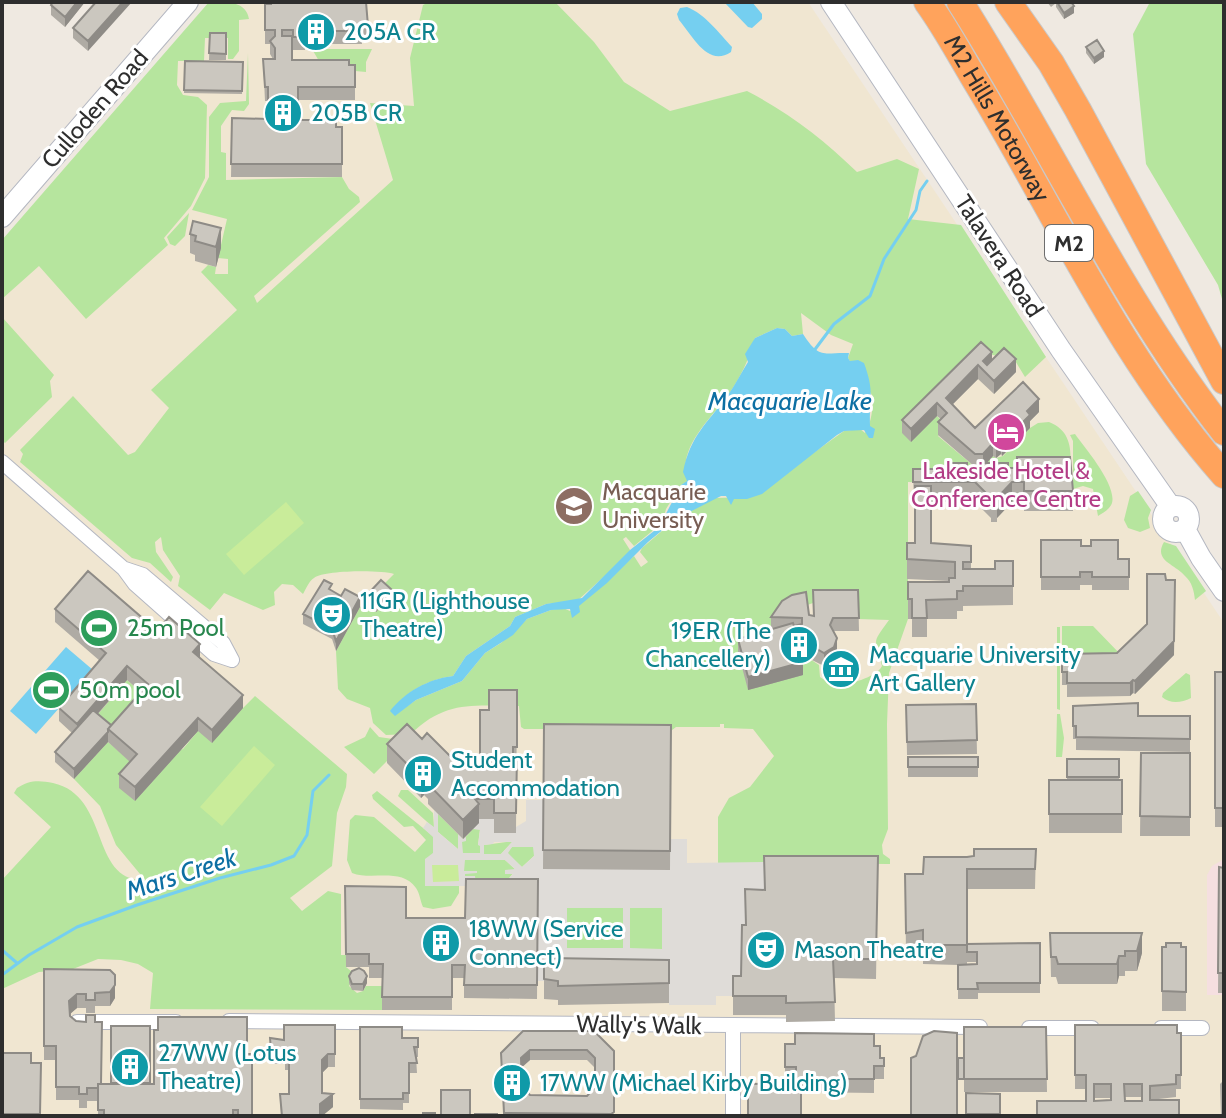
<svg xmlns="http://www.w3.org/2000/svg" width="1226" height="1118" font-family="Cabin,sans-serif">
<rect width="100%" height="100%" fill="#efe9e1"/>
<path fill="#f0e6d1" d="M210 2H808L1224 623V1116H2V242Z"/>
<path fill="#f5dfe0" d="M1224 859V995H1207V875L1212 866Z"/>
<path fill="#b6e59e" fill-rule="evenodd" d="M209 2C225 2 246 0 249 19L239 20V51L233 59H228V38H205L204 61H178L177 85 183 95 198 97 207 105 205 178 191 206 164 238 168 245 86 319 39 266 2 299V240Z
M429 2H555L594 42 624 82 670 111 747 91C789 113 823 139 857 172L897 159 919 169 908 219 961 225 1046 357 1025 377 1011 354 1006 359 990 354 937 416 947 426 938 436 975 467V479L949 483 908 482V619L889 673 887 724 888 829 882 845 883 854 890 859V864L718 863V817L729 798 750 787 774 756 753 729 724 728V724H720V727H676L663 737 574 729H524L521 727 519 706C473 706 446 700 411 734L386 735 373 723 370 708 347 699 338 689 336 651 360 607 366 603 376 612 390 596 381 587 394 574C381 570 325 570 314 578 309 581 306 589 303 594L293 585 282 584 274 592 275 605 263 610 224 593 210 610 178 586 180 576 163 550 161 537 155 542 156 552 173 577 171 582 150 563 132 558 20 462 23 454 20 450 73 396 128 455 135 452 169 408 151 390 237 310 201 272 208 265 216 267 215 274H228V259L218 258 227 219 192 210 209 177V117L220 103 246 101 248 53 249 104 244 111 232 110 221 126V152L226 153V180L342 177 349 189 359 197 360 202 254 296 257 303 393 180 370 103 414 106 410 58 423 5ZM801 313 831 335 853 344 848 358 872 395C874 406 871 424 865 433L860 429 844 431 752 497 715 498 676 519 642 548 640 552 648 562 641 567 634 556 578 606 570 611 563 608 551 610 527 619 501 643 485 653 462 681 416 700 400 711 394 707C409 690 430 679 453 676L466 656 510 626 515 617 546 604 577 601 629 554 630 550 623 539 626 537 634 546 662 523 666 509 681 485 688 481C676 448 711 419 728 395 741 377 749 359 755 338L777 328 785 329 792 336 803 334ZM813 603 858 619 889 620C872 644 874 637 882 666 876 678 848 684 835 687L820 677 819 665 810 659 803 662 773 624 782 614Z
M1150 2H1224V306L1218 285 1146 164 1133 34Z
M312 49H372L366 62V72L323 68Z
M189 213 185 236 175 246 170 244 167 237Z
M2 317 54 375 50 381 52 397 5 443 2 440Z
M1049 422C1074 432 1071 454 1070 477L983 467 993 456 996 458 1003 456 1030 428 1038 423Z
M1075 434C1085 448 1117 485 1112 503 1110 509 1103 513 1098 516L1093 489 1083 486 1073 489V441L1070 435Z
M1138 491 1151 510 1148 518 1150 528 1140 532 1128 528 1124 520 1130 496Z
M1164 542 1176 546 1206 591 1195 600C1194 591 1192 582 1185 576 1175 564 1153 561 1164 542Z
M1062 626H1093L1122 656 1117 662H1062Z
M1057 627H1060V710L1057 709Z
M1186 673 1190 675 1191 698C1181 703 1170 704 1162 697L1163 693Z
M127 680 148 698 112 737 93 720Z
M255 696 347 774 346 787 337 813 332 866 290 898 302 911 328 891 341 894V955H346V967L356 975 349 986 357 993 363 991 366 986H382V1010L150 1009 153 973 138 964 121 960 98 959 73 969 39 972 2 989V880L51 827 14 793 17 788C29 780 39 780 53 783 111 796 89 882 145 880L116 845 100 806 74 779 108 742 137 767 183 749 198 731 243 708Z
M1057 714H1060L1064 738 1062 757H1056Z
M370 727 379 737 407 741 374 774 344 747 365 737Z
M401 790H408L433 813 434 828 398 796Z
M377 791 433 836V853L425 886H459V893L451 906 433 909 423 907C420 900 420 894 416 888 401 867 372 881 352 873L347 860 350 820 355 815 374 817 415 852 426 840 413 826 404 827 373 799 372 795Z
M438 814 458 834 459 850 438 832Z
M473 829H480L478 845H480L481 853H462V841Z
M513 841 501 854H484V845Z
M512 847H534V856L522 867 506 853Z
M464 860H505L516 870 504 884H475L465 876V873H476L464 871Z
M567 908H623V949L567 948Z
M630 908H662V949H630Z"/>
<path fill="#c9ec9a" d="M286 502 304 523 244 575 226 554Z
M254 746 275 765 222 826 200 807Z
M432 865H459V882H432Z"/>
<path fill="#dfdcd8" fill-rule="evenodd" d="M526 800H543L670 839H687V863L764 862 765 909 745 910 746 945 741 996H716V1005H669V980L537 981 465 886H425V859L433 853V837L423 828 427 822 434 827V810L438 814V832L458 849V834L463 839 466 837V841L462 842 463 853H480V846L478 845 480 830 473 829 475 819H494L516 827 526 821ZM494 842H512L501 854H484V845L493 844ZM512 847H533L534 856 522 867 508 853ZM465 860H505L515 869 505 870V874H513L504 884H476L475 876H465V874L477 873V871H464ZM432 865H458L459 881 433 882ZM567 908H623V948H567ZM630 908H662V949L630 948Z"/>
<path fill="#75cff0" d="M724 2H752L762 14V19L752 28 748 27Z
M687 7C705 14 719 33 732 47L731 52C708 67 694 38 679 20L677 14 680 8Z
M777 328 785 329 792 336 803 334C820 360 823 352 849 353L848 358 850 361 858 360 864 363C875 393 869 398 870 426L875 429 873 438H869L864 430 844 431 837 435 762 494 747 499H734L731 505 726 496H721L676 519 648 542 607 583 579 606 580 612 572 618 570 609 551 610 527 619 513 635 485 653 462 681 416 700 395 716 390 711C405 692 428 679 453 676L466 656 510 626 515 617 546 604 582 598 630 550 659 527 681 485 687 481 683 472C691 434 707 424 728 395 735 385 741 373 748 362L745 354 755 338Z
M66 647 93 670 36 734 10 711Z"/>
<g fill="none" stroke-linecap="round" stroke-linejoin="round">
<path stroke="#75cff0" stroke-width="3" d="M813 352 834 324 870 296 884 259 916 210 920 191 927 181
M2 950 17 963
M2 975 29 955 77 927 137 905 220 878 271 865 294 856 307 835 313 791 329 775"/>
<g stroke="#b4b7c1" stroke-width="16">
<path id="street" d="M2 462 124 569 135 584 214 654 232 660
M125 569 143 575 223 643 232 660
M229 1021 980 1027
M77 1022H176
M733 1027V1116
M1029 1028H1092
M1161 1028H1202"/>
</g>
<g stroke="#b4b7c1" stroke-width="22">
<path id="secondary" d="M831 2 1061 350 1171 507
M2 217 188 2
M1163 519a13 13 0 1 1 26 0a13 13 0 1 1-26 0Z
M1185 529 1201 558 1224 591"/>
</g>
<g stroke="#c9c9c9" stroke-width="28">
<g id="highway">
<path id="s1" d="M927 2C946 28 961 57 978 85 1057 216 1122 360 1224 475"/>
<path d="M960 2C1050 144 1120 299 1224 432"/>
<path d="M1008 2 1051 63 1078 110 1224 381"/>
</g>
</g>
<use href="#street" stroke="#fff" stroke-width="14"/>
<use href="#secondary" stroke="#fff" stroke-width="20"/>
<use href="#highway" stroke="#ffa35c" stroke-width="26"/>
</g>
<path fill="#afaba4" fill-rule="evenodd" d="M53 2H85L65 27 51 15V5Z
M96 2 88 51 73 38V28Z
M1047 2H1071L1074 13 1064 19 1056 7V3L1051 7Z
M265 4H271L368 26V39H362V44H305V50H293V44H292V60L355 65V100H298V120L336 127H342V177H231L232 118 268 119V101H265L263 59H273L270 54V44H265Z
M210 33H226V60H209Z
M1086 47 1104 57 1094 64 1086 53Z
M185 61 243 62 242 94 184 93Z
M193 221 221 248 216 267 195 261V255L190 253V234Z
M981 342 992 360 1016 372 994 394 978 379 953 404 975 428 1039 412 1030 421V428L1002 456 1001 454 996 458 993 456 987 463 1008 468 1073 491V511H1024V502H1012L997 518V522H991V518L975 502H931V543L971 546V569H995L1013 561V605L963 606V611H957V619H927V637H912V619H908V582H949V581L907 579V559L915 543 913 469H981V467H975L938 435V422L941 419 937 416 911 442 902 433V420Z
M1041 540 1081 546 1118 559H1129V590H1092V585H1080V590H1041Z
M858 590 859 631H834L837 651 834 661 824 666 810 659 803 662V675L748 690 738 652V639L771 630V617L813 616Z
M332 591 360 607 336 651 332 639 303 624V614Z
M366 596H391L376 612 366 603Z
M55 609 147 631 153 636 200 657 199 658 243 708 212 743 198 731 135 801 119 788V774L130 762 108 742 74 779 55 762V752L72 733 59 721V708L100 661 55 622ZM127 680 141 692 111 725 98 714Z
M1062 654 1174 655 1135 694 1133 693 1130 696 1067 697V685H1062Z
M1215 672H1224V827H1215Z
M517 690 516 833H494V819H479V823L463 839 428 804V799L424 795 421 798 387 763V744L422 739 461 767H480L489 710Z
M976 704 977 754 907 755 906 705Z
M1073 706 1138 716H1190V752L1076 750V739H1073Z
M544 724 671 725 670 870 543 869Z
M1141 753H1190V836H1140Z
M908 757H978V777H908Z
M1067 759H1119V780H1122V833H1049V780H1067Z
M1036 849 1035 889H967V944L1040 943V993H978V999H958V965L923 964V950L906 953 905 874H923L967 857ZM967 962H977V964H967Z
M878 856 876 979 834 978 835 1021 786 1022V1015H733V976H741L746 925 765 890Z
M1219 867 1224 868V993H1218Z
M538 879 537 999 464 998V978H452V1010H382V978H369V967H346L345 886 406 918H465Z
M1050 933 1142 953 1137 971H1125V976H1119L1117 984H1058L1056 977H1051Z
M1162 947H1186V1011H1162Z
M669 960V1003L558 1005V1000L544 999V962Z
M44 969 110 970 115 998 110 1006H95V1013H86V1008H77L69 1014 70 1016 76 1021 95 1022 101 1084H111V1026H150V1084H154L247 1054 252 1116H98V1101H87V1108H79V1100H56V1060H44Z
M349 976 367 983 363 991 352 990 349 983Z
M335 1025V1067H328L322 1073V1093L333 1107 322 1116H281L280 1094H289V1070H285V1064H271L270 1038 284 1040Z
M1075 1025H1177V1033H1181V1089H1176V1097L1150 1100H1179V1116H1037V1101H1086V1089H1075ZM1124 1097H1142V1101H1125ZM1094 1098H1111V1100L1094 1101Z
M360 1027 402 1038H418V1057H416L417 1073H409V1103H403V1110L360 1109Z
M964 1027H1046L1047 1092H964Z
M594 1031 614 1116H504L501 1053ZM530 1060H587L595 1068V1087L587 1096 530 1095 522 1087 521 1068Z
M785 1044 874 1046 880 1058H884V1079H874V1093L801 1092V1116H748V1084L796 1083V1080H785Z
M2 1053 31 1063H41L40 1116H2Z
M1224 1080V1116H1221L1220 1084Z
M966 1093 1000 1094V1116H966Z"/>
<path fill="#8e8b86" d="M77 2H85L65 27V17Z
M123 2H132L88 51V41Z
M1074 6V13L1064 19V13Z
M1104 51V57L1094 64V58Z
M221 228V248L216 267V247Z
M992 352V366L985 372 983 361Z
M1016 359V372L994 394V381Z
M978 365V379L946 411V398Z
M1039 399V412L1030 421V428L1002 456V443L1027 411Z
M937 403V416L911 442V429Z
M1001 441V454L996 458V445Z
M993 443V456L983 467V454Z
M1012 482V502L997 518V498Z
M391 589V596L376 612V605Z
M1175 593 1174 655 1135 694V681Z
M360 597V607L336 651V641Z
M837 638V651L834 661 824 666V653Z
M200 644V657L193 665V652Z
M810 645V659L803 662V675L748 690V677Z
M127 666V680L77 737V724Z
M1133 680V693L1130 696V683Z
M243 695V708L212 743V730Z
M198 718V731L135 801V787Z
M108 732V742L74 779V769Z
M424 776V795L421 798V778Z
M479 804V823L463 839V820Z
M1142 933V953L1137 971V951Z
M1119 956V976L1117 984V964Z
M367 976V983L363 991V984Z
M115 985V998L110 1006V992Z
M77 994V1008L69 1015V1001Z
M530 1050V1060L521 1068V1058Z
M328 1054V1067L322 1073V1060Z
M333 1094V1107L322 1116H320V1104Z"/>
<path fill="#cbc7bf" stroke="#8e8b86" stroke-width="2" fill-rule="evenodd" d="M53 2H77L65 17 51 5Z
M96 2H123L88 41 73 28Z
M271 2H366L368 26H362V31H305V37H293V30H282V36H292V60H349V65H355V87H298V120H336V127H342V164H231L232 118 268 119V87H265L263 59H275V48L270 41 275 36V30H265V4H271Z
M1057 2H1071L1074 6 1064 13Z
M210 33H226V54L209 53Z
M1097 40 1104 51 1094 58 1086 47Z
M185 61 243 62 242 91 184 90Z
M193 221 221 228 216 247 195 241 196 236 190 234Z
M981 342 992 352 983 361 987 365 1004 348 1016 359 994 381 978 365 946 398 975 428 1023 382 1039 399 1027 411 1030 415 1002 443 1001 441 996 445 993 443 983 454H975L938 422 947 413 937 403 911 429 902 420Z
M1017 457H1070L1073 491H1024V482H1012L997 498V502H991V498L975 482H913V469H953V463H967V469H981V463H1008V468H1017Z
M915 486H931V543L971 546V562H963V569H995V561H1013V586H963V591H957V599L926 600 927 618H912V599H908V582H949V578H955V562L907 559V543H915Z
M1041 540H1081V546H1091V540H1118V559H1129V577H1092V572H1080V577H1041Z
M88 571 147 622 143 627 153 636 169 617 200 644 193 652 243 695 212 730 198 718 135 787 119 774 137 754 108 729 148 684 127 666 77 724 59 708 106 653 55 609Z
M1147 574H1165L1166 580H1175L1174 641 1135 681 1133 680 1130 683H1067V672H1062V654L1117 653 1147 624Z
M324 580 332 584 329 589 341 596 345 589 360 597 336 641 332 629 303 614Z
M381 580 391 589 376 605 366 596Z
M813 590H858L859 618H833L830 625 837 638 834 647 824 653 810 645 803 648V662L748 677 738 639 793 623 794 626 802 624V618L771 617 782 601 792 595 806 592 809 615 814 616Z
M1215 672H1224V808H1215Z
M489 690H517V747H513V755H517L516 813H494V799H475L479 804 463 820 428 784 430 781 424 776 421 778 387 744 407 724 422 739 427 733 461 767H480V710H489Z
M1138 703V716H1190V739L1076 737V726H1073V706Z
M976 704 977 740 907 742 906 705Z
M93 710 111 725 108 729V732L74 769 55 752Z
M544 724 671 725 670 851 543 850Z
M1141 753H1190V817L1140 816Z
M908 757H978V767H908Z
M1067 759H1119V777H1067Z
M1049 780H1122V814H1049Z
M974 849H1036L1035 869H967V945H923V930L906 933 905 874H923L924 857H967L974 856Z
M764 856H878L876 959H833L835 1002 786 1003V996H733V976H741L742 925H746L745 889 765 890Z
M1219 867 1224 868V973H1218Z
M466 879H538L537 985H464L465 965H452V997H382L383 964H369V954H346L345 886 406 887V918H465Z
M1050 933H1142L1137 951H1125V956H1119L1117 964H1058L1056 957H1051Z
M1040 943V983H977L978 989H958V965L977 964V952H967V944Z
M1166 943H1181V947H1186V992L1162 991V947H1166Z
M549 958 669 960V983L558 986V981L544 979V962H549Z
M359 968 364 971 367 976 363 984H352L349 976 352 971Z
M44 969 110 970 115 975V985L110 992 95 993V1000H86V994H77L69 1001 70 1016 76 1021 86 1022V1015H95V1022H102L101 1084H98V1088H87V1094H79V1087H56V1046H44Z
M158 1017H247V1054H252V1116H238V1110H233V1116H104V1110H98V1084H154V1030H158Z
M284 1025H335V1054H328L322 1060V1093L333 1094 320 1104V1116H282L280 1094H289V1057H285V1050H271L270 1038 284 1040Z
M1075 1025H1177V1033H1181V1075H1176V1084L1150 1086V1100H1179V1116H1037V1101H1086V1075H1075ZM1094 1084H1111V1100L1094 1101ZM1124 1084H1142V1101H1125Z
M111 1026H150V1083H111Z
M360 1027H402V1038H418V1047H414L417 1063H409V1093H403V1099H360Z
M964 1027H1046L1047 1079H964Z
M523 1031H594L614 1051V1112L611 1114 504 1113 501 1053ZM530 1050H587L595 1058V1087L587 1096 530 1095 522 1087 521 1058Z
M934 1031 957 1033V1116H911V1058L916 1056 923 1036Z
M795 1033 874 1034V1046H880V1058H884V1066H874V1079H796V1067H785V1044H795Z
M2 1053H31V1063H41L40 1114H2Z
M958 1058H964V1079H958Z
M801 1083V1115H748V1084Z
M441 1090H470V1116H441Z
M966 1093 1000 1094V1114H966Z
M423 1113H435V1116H423Z
M475 1114H497V1116H475Z"/>
<defs>
<g id="building-disc" transform="scale(2)"><circle r="9.5" fill="#0f9aa8" stroke="#fff"/><path d="M-4-6H4V6H1V3H-1V6H-4ZM-2.5-4.3h1.7v1.8h-1.7ZM.8-4.3h1.7v1.8H.8ZM-2.5-1h1.7V.8h-1.7ZM.8-1h1.7V.8H.8Z" fill="#fff"/></g>
<g id="hotel-disc" transform="scale(2)"><circle r="9.5" fill="#d1479c" stroke="#fff"/><path d="M-6-4.5h1.5V1H6V5H4.5V3h-9V5H-6ZM-4 0a1.8 1.8 0 1 1 3.6 0ZM.5 0V-2.5h3Q6-2.5 6 0Z" fill="#fff"/></g>
<g id="university-disc" transform="scale(2)"><circle r="9.5" fill="#8d6e63" stroke="#fff"/><path d="M0-5L7-2L0 1L-7-2ZM-4 1L0 2.5L4 1V4Q0 6-4 4Z" fill="#fff"/></g>
<g id="theatre-disc" transform="scale(2)"><circle r="9.5" fill="#0f9aa8" stroke="#fff"/><path d="M-5-5.5Q0-4 5-5.5V0Q5 5 0 6Q-5 5-5 0ZM-3.3-2.5H-1v1.5H-3.3ZM1-2.5H3.3v1.5H1ZM-2.8 1Q0 5.5 2.8 1Z" fill="#fff"/></g>
<g id="stadium-disc" transform="scale(2)"><circle r="9.5" fill="#2e9e5b" stroke="#fff"/><path d="M0-5a6.5 5 0 1 0 0 10a6.5 5 0 1 0 0-10ZM-3.5-1.8h7v3.6h-7Z" fill="#fff"/></g>
<g id="museum-disc" transform="scale(2)"><circle r="9.5" fill="#0f9aa8" stroke="#fff"/><path d="M0-6L6-3V-2H-6V-3ZM-5-1h2V3h-2ZM-1-1h2V3h-2ZM3-1h2V3H3ZM-6 4H6V6H-6Z" fill="#fff"/></g>
</defs>
<g fill-rule="evenodd">
<use href="#building-disc" x="316" y="32"/>
<use href="#building-disc" x="283" y="113"/>
<use href="#hotel-disc" x="1006" y="432"/>
<use href="#university-disc" x="574" y="506"/>
<use href="#theatre-disc" x="332" y="615"/>
<use href="#stadium-disc" x="99" y="628"/>
<use href="#building-disc" x="799" y="645"/>
<use href="#museum-disc" x="841" y="669"/>
<use href="#stadium-disc" x="51" y="690"/>
<use href="#building-disc" x="423" y="774"/>
<use href="#building-disc" x="441" y="943"/>
<use href="#theatre-disc" x="766" y="950"/>
<use href="#building-disc" x="130" y="1067"/>
<use href="#building-disc" x="512" y="1083"/>
</g>
<g text-anchor="middle" stroke-width="6" stroke-linejoin="round" paint-order="stroke">
<rect fill="#fff" stroke="#6d6d6d" stroke-width="2" x="1045" y="225" width="48" height="36" rx="6"/>
<g font-size="22" font-weight="bold" fill="#2e2e2e">
<text x="1069" y="251">M2</text>
</g>
<g font-size="24" fill="#0d838f" stroke="#fff" text-anchor="start">
<text x="344" y="40">205A CR</text>
<text x="311" y="121">205B CR</text>
<text x="360" y="609">11GR (Lighthouse<tspan x="360" dy="28">Theatre)</tspan></text>
<text x="771" y="639" text-anchor="end">19ER (The<tspan x="771" dy="28">Chancellery)</tspan></text>
<text x="869" y="663">Macquarie University<tspan x="869" dy="28">Art Gallery</tspan></text>
<text x="451" y="768">Student<tspan x="451" dy="28">Accommodation</tspan></text>
<text x="469" y="937">18WW (Service<tspan x="469" dy="28">Connect)</tspan></text>
<text x="794" y="958">Mason Theatre</text>
<text x="158" y="1061">27WW (Lotus<tspan x="158" dy="28">Theatre)</tspan></text>
<text x="540" y="1091">17WW (Michael Kirby Building)</text>
</g>
<g font-size="24" fill="#2e2e2e" stroke="#fff">
<text transform="translate(95 109) rotate(-49)" y="8">Culloden Road</text>
<text dy="8" stroke="none"><textPath href="#s1" startOffset="136">M2 Hills Motorway</textPath></text>
<text transform="translate(999 256) rotate(57)" y="8">Talavera Road</text>
<text transform="translate(639 1025) rotate(1)" y="8">Wally's Walk</text>
</g>
<g font-size="24" fill="#b23c85" stroke="#fff">
<text x="1006" y="479">Lakeside Hotel &amp;<tspan x="1006" dy="28">Conference Centre</tspan></text>
</g>
<g font-size="24" fill="#785e54" stroke="#fff" text-anchor="start">
<text x="602" y="500">Macquarie<tspan x="602" dy="28">University</tspan></text>
</g>
<g font-size="24" fill="#27864d" stroke="#fff" text-anchor="start">
<text x="127" y="636">25m Pool</text>
<text x="79" y="698">50m pool</text>
</g>
<g font-size="26" font-style="italic" fill="#0d6fa3" stroke="#fff">
<text x="790" y="410">Macquarie Lake</text>
<text transform="translate(181 874) rotate(-18)" y="9">Mars Creek</text>
</g>
</g>
<rect width="1226" height="1118" fill="none" stroke="#2e2e2e" stroke-width="8"/>
</svg>
